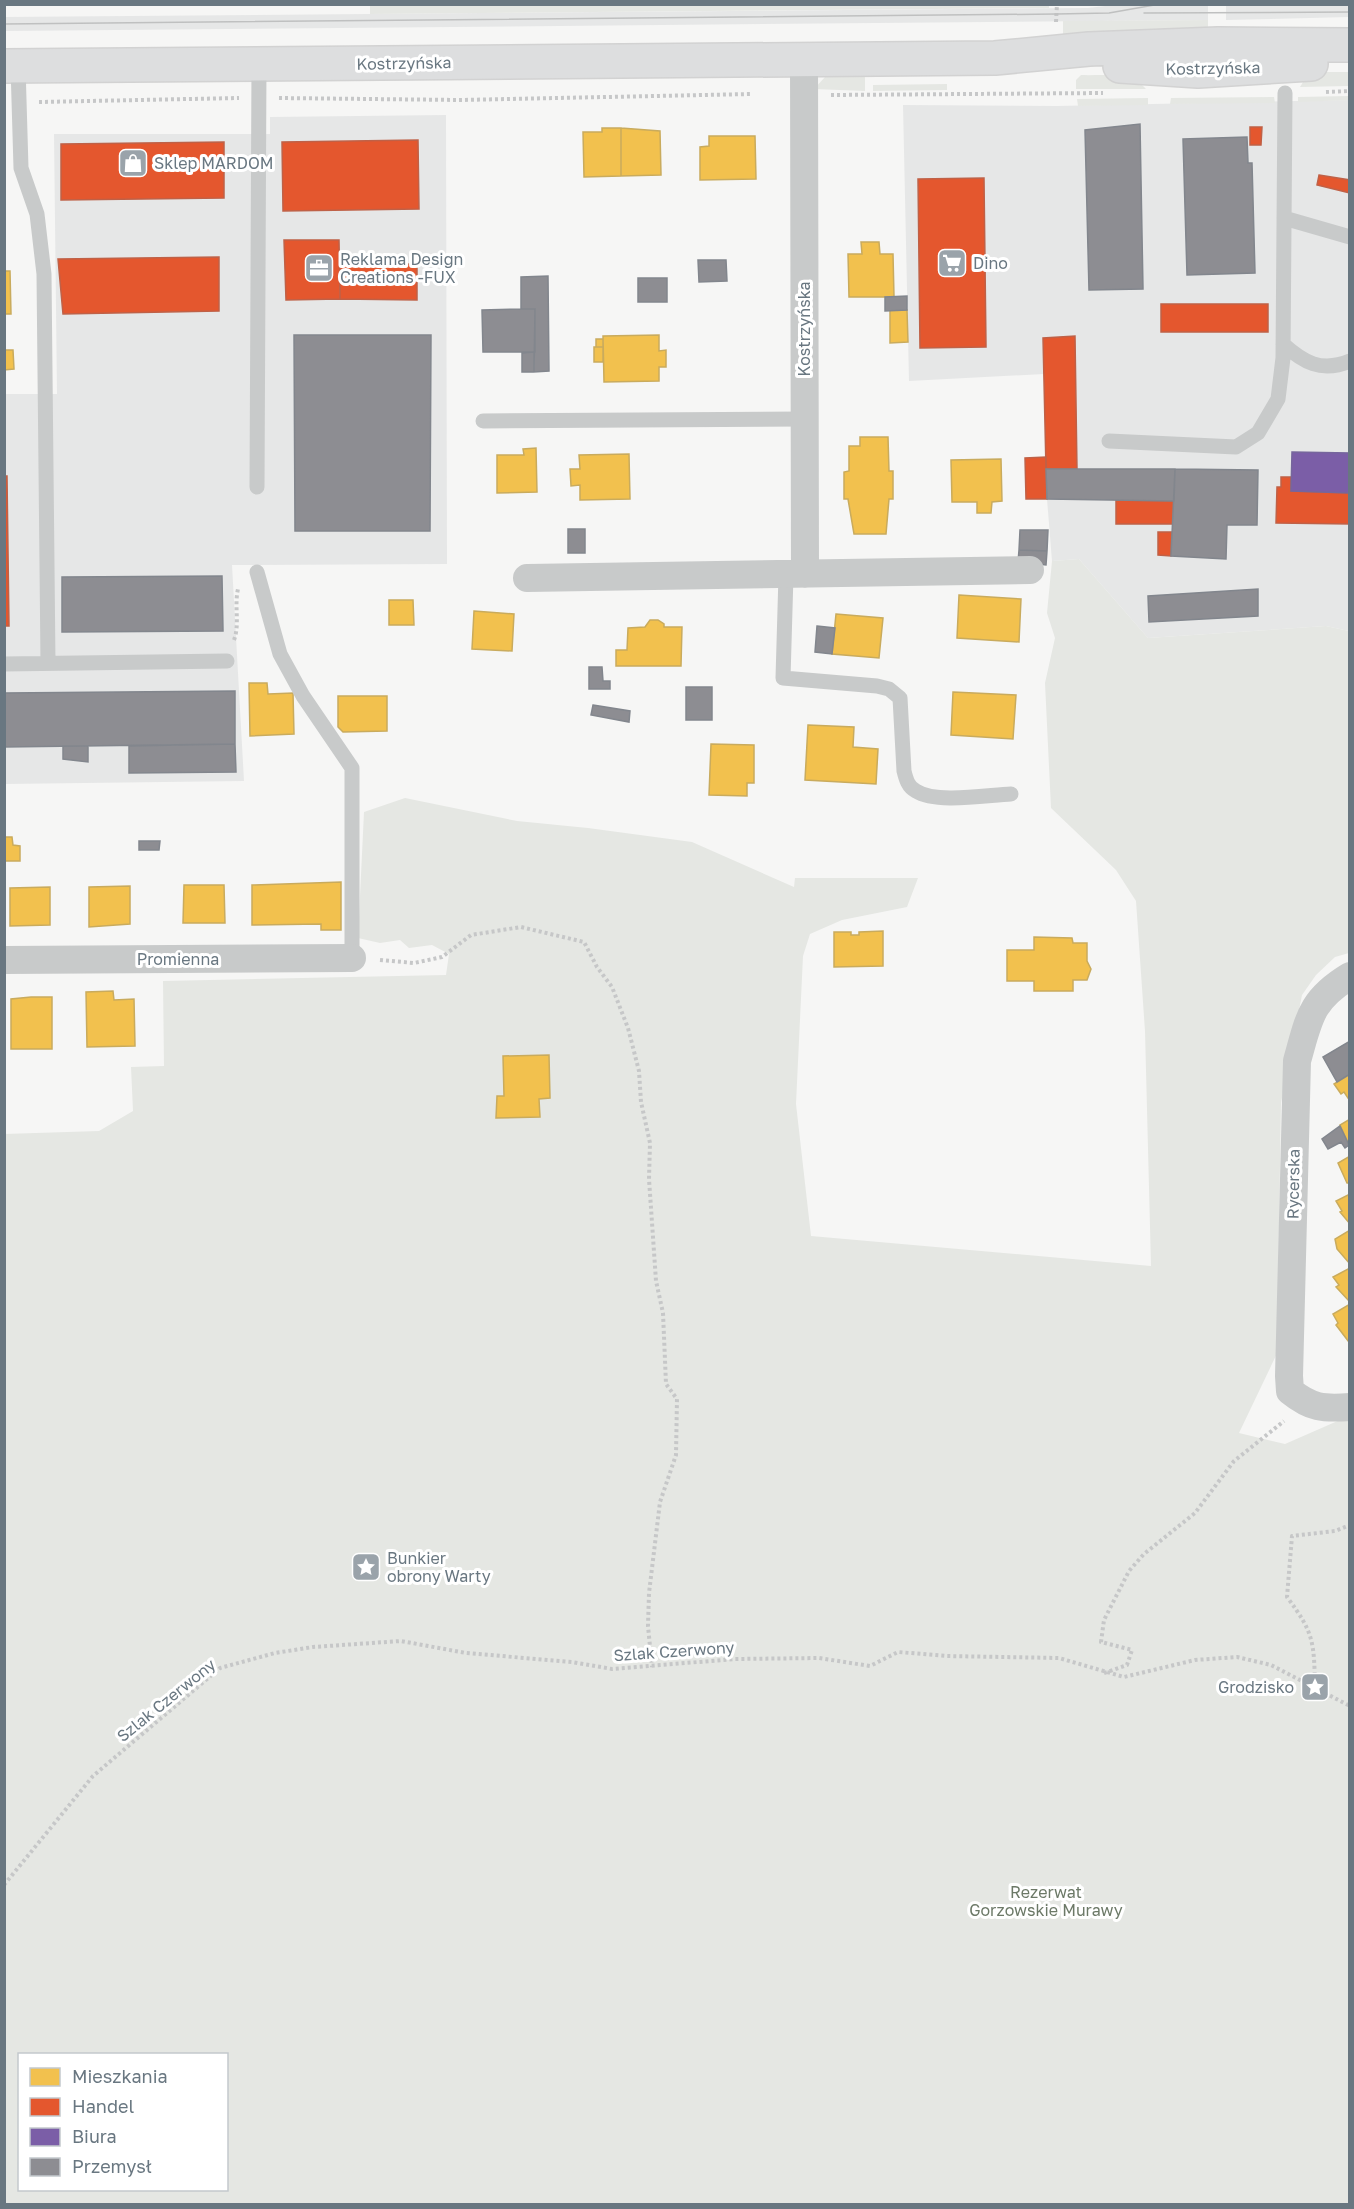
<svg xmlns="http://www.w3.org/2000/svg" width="1354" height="2209" font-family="'Golos Text',sans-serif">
<rect width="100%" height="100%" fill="#f6f6f5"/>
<path fill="#e6e7e7" d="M1123 4H1208V20L5 31 4 17 1088 8Z
M1226 5H1349V17L1226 20Z
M1349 100V631L1326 626 1148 638 1079 559 1052 561 1047 499 1044 374 909 381 903 105 1057 106Z
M446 115 447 564 232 565 244 781 5 784 4 394H57L54 134H270V117Z"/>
<path fill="#e5e7e3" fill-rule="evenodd" d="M370 5V4L1049 5V8L370 14Z
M1208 20V34L1063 38V21Z
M1325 72H1349V86L1300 87 1305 79Z
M1081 75C1102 76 1131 71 1146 89H1076V80Z
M865 76V91L814 89 825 77Z
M947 84V90L873 91V85Z
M1349 96V100L1298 102V97Z
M1274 97 1275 103 1170 104 1171 98Z
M1148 98V105L1078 106 1077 99Z
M1079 559 1148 638 1326 626 1349 631V953L1335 957 1316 975 1302 995 1281 1103 1278 1288 1282 1343 1239 1433 1285 1444 1349 1416V2204H5L4 1134 99 1131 133 1111 131 1067 164 1066 163 981 446 975 449 954 432 945 409 948 400 940 380 943 358 938 364 812 405 798 517 821 588 828 692 842 794 887 795 878H918L907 907 842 920 810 934 803 956 796 1104 811 1236 1151 1266 1145 1031 1136 901 1116 870 1051 808 1045 683 1055 638 1047 613 1052 561ZM20 2054H226V2190H20Z"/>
<path fill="#f2c14e" stroke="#c9ab5d" stroke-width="1.5" d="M602 128H621V176L584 177 583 132H602Z
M621 128 660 131 661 175 621 176Z
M709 136H755L756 179 700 180V147L709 146Z
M861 242H879L880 254H893L894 297H849L848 254H862Z
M4 271H10L11 314H4Z
M890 309 907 310 908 342 890 343Z
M659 335V351L666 350V367H659V381L604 382 603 336Z
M596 339H603V347H596Z
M594 347H603V362H594Z
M4 350H13L14 369 4 370Z
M860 437H888L889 471H893V499H889L886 534H854L848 499H844V472L849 471V446H860Z
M536 448 537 492 497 493V455H524L523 449Z
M629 454 630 499 580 500V485L571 486 570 469H580L579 455Z
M1001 459 1002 501 992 502 991 513H977V502H952L951 460Z
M959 595 1021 599 1019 642 957 638Z
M389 600H413L414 625H389Z
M474 611 514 614 512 651 472 649Z
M836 614 883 618 879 658 832 654Z
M650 620H658L664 624V627H682L681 666H616V650H627L628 628 645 627Z
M249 683H267L268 694 293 693 294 734 250 736Z
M953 692 1016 695 1013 739 951 735Z
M338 696H387V731L343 732 338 727Z
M808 725 854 727 853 747 878 749 876 784 805 780Z
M711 744 754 745V783H747V796L709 795Z
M4 837H12L13 845 20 846V861H4Z
M341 882V930H321V924L252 925V885Z
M184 885H224L225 923H183Z
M130 886V924L89 927V887Z
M50 887V925L10 926V888Z
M883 931V966L834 967V932H851V935H859V932Z
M1034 937 1072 938 1073 943H1087V961L1091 969 1087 980H1073V991H1034V981H1007V950H1034Z
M113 991 114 1000 134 999 135 1046 87 1047 86 992Z
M31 997H52V1049H11V999Z
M549 1055 550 1098 539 1099 540 1117 496 1118 497 1096H504L503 1056Z
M1350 1074V1101L1344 1092 1341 1094 1334 1084Z
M1350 1119V1145H1349L1340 1125Z
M1350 1156V1183H1347L1338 1163Z
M1350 1194V1224L1340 1212 1342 1211 1336 1201Z
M1350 1230V1264L1337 1249 1335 1239Z
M1350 1268V1302L1336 1287 1339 1285 1333 1277Z
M1350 1304V1341L1349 1342 1336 1325 1338 1323 1333 1314Z"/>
<path fill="#e4572e" stroke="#bf6147" stroke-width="1.5" d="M1250 127H1262L1261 145H1250Z
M418 140 419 209 283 211 282 142Z
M224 142V198L61 200V144Z
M1319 175 1350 180V193L1317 185Z
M984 178 986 347 920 348 918 179Z
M284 240H339L340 299 286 300Z
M219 257V311L63 314 58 259Z
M417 264V300L340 299V265Z
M1161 304H1268V332H1161Z
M1075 336 1077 469H1046L1043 338Z
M1046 457 1047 499H1026L1025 458Z
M4 476H7L9 626H4Z
M1281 477H1291V491L1350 493V524L1276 523 1277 487H1281Z
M1116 500 1174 501 1173 524H1116Z
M1158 532H1172L1171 556 1158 555Z"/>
<path fill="#7b5ea7" stroke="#76669c" stroke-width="1.5" d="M1292 452 1350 453V493L1291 491Z"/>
<path fill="#8d8d92" stroke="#82868d" stroke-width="1.5" d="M1140 124 1143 289 1089 290 1085 130Z
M1247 137 1248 163H1252L1255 273 1187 275 1183 139Z
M698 260H726L727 281 699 282Z
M548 276 549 371 534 372 535 309H521V277Z
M638 278H667V302H638Z
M907 296V310L885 311V297Z
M521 309H535V352H483L482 310Z
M294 335H431L430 531H295Z
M534 352V372H522V353Z
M1046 469H1175L1174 501 1047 499Z
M1175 469 1258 470 1257 525H1227L1226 559 1171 556Z
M568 529H585V553H568Z
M1020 530H1048L1047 551 1019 550Z
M1019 550 1047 551 1046 565 1018 562Z
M222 576 223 631 62 632V577Z
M1258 589V616L1149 622 1148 596Z
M817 626 835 628 832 654 815 652Z
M589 667H602L603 681H610V689H589Z
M686 687H712V720H686Z
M235 691V744L4 747V693Z
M593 705 630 711 629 722 591 715Z
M235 744 236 772 129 773V746Z
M63 746H88V762L63 759Z
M139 841H160L159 850H139Z
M1350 1041V1074L1337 1082 1323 1057Z
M1340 1126 1349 1145 1345 1148 1341 1142 1328 1149 1322 1139Z"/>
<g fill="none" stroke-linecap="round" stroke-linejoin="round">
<g stroke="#d2d2d2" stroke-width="36">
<path id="secondary" d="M4 66 995 58 1089 49 1218 44 1350 45
M1120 66 1198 71 1311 64"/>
</g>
<path stroke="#c6c7c8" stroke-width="4" stroke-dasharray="3 3" stroke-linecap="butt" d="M1056 22 1057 4
M1326 92 1350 91
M831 95 1103 93
M279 98 460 100 752 94
M39 102 239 98
M234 640C240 624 234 606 238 589
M380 960 414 963 442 957 471 935 521 927 584 942 597 967 612 987 628 1028 639 1071 641 1102 650 1143 649 1179 656 1281 663 1313 666 1384 677 1399 676 1455 660 1502 649 1593 648 1626 652 1667
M1104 1673 1127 1665 1132 1650 1101 1642 1104 1620 1129 1571 1144 1554 1195 1513 1234 1461 1284 1421
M1315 1687C1314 1642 1314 1633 1287 1597L1292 1536 1335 1531 1350 1525
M4 1885 93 1776 220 1668 275 1653 313 1647 401 1641 466 1653 572 1662 612 1669 735 1659 819 1658 870 1666 898 1652 946 1656 1059 1658 1124 1677 1195 1660 1237 1657 1271 1665 1350 1706"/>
<path stroke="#c8caca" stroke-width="15" d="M18 66 21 168 37 214 44 274 48 663
M1284 218 1350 237
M1283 344C1303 362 1321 373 1350 361
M483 421 804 419
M1109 441 1236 447 1258 433 1278 399 1283 358 1285 93
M257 487 259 64
M257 572 280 654 303 696 352 768V958
M786 575 783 678 877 686 889 689 900 698 904 771C906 779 908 787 916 791 936 804 987 795 1011 794
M4 664 227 661"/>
<path stroke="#c8caca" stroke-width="28" d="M804 59 805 574
M527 578 1030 570
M4 960 352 958
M1350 976C1310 1000 1309 1019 1297 1061L1289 1376 1290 1391C1311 1408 1323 1409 1350 1407"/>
<use href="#secondary" stroke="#dddedf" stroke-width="33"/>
<path stroke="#bfc0c0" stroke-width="1.5" d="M1144 13 1350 12
M4 24 1056 14 1109 13 1160 4"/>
</g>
<defs>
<g id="shop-square" transform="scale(1.5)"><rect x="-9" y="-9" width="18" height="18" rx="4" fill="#9aa3aa" stroke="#fff"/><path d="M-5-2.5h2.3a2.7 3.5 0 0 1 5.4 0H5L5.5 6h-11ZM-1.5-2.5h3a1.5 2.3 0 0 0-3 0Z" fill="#fff"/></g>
<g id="supermarket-square" transform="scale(1.5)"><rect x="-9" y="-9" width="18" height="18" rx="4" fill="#9aa3aa" stroke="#fff"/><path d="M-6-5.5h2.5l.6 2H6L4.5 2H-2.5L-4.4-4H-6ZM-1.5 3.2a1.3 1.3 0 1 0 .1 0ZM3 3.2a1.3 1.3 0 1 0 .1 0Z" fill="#fff"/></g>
<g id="office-square" transform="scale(1.5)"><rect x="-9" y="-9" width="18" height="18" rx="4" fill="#9aa3aa" stroke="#fff"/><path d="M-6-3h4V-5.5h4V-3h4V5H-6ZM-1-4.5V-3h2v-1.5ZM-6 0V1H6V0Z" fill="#fff"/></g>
<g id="sight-square" transform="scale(1.5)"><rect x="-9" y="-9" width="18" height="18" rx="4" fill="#9aa3aa" stroke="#fff"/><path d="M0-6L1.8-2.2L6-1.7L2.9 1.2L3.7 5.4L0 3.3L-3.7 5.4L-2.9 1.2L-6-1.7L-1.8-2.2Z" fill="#fff"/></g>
</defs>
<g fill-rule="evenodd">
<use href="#shop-square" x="133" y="163"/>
<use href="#supermarket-square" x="952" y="263"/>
<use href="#office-square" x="319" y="268"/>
<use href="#sight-square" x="366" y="1567"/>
<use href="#sight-square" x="1315" y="1687"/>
</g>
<g text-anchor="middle" stroke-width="6" stroke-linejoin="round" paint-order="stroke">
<g font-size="16" fill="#697781" stroke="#fff">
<text transform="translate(404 63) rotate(-1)" y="6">Kostrzyńska</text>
<text transform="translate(1213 68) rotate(-1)" y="6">Kostrzyńska</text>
<text transform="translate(804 329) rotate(-90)" y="6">Kostrzyńska</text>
<text x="178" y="965">Promienna</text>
<text transform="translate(1293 1184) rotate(-89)" y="6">Rycerska</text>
<text transform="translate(674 1651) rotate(-4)" y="6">Szlak Czerwony</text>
<text transform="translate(166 1700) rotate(-39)" y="6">Szlak Czerwony</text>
</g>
<g font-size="16" fill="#697781" stroke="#fff" text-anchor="start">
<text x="154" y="169">Sklep MARDOM</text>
<text x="340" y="265">Reklama Design<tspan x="340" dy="18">Creations -FUX</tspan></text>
<text x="973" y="269">Dino</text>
<text x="387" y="1564">Bunkier<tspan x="387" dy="18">obrony Warty</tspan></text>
<text x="1294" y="1693" text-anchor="end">Grodzisko</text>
</g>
<g font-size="16" fill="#6c7967" stroke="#fff">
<text x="1046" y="1898">Rezerwat<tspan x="1046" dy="18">Gorzowskie Murawy</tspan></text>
</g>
</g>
<rect width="1354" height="2209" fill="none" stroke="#697781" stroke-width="12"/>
<rect x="18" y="2053" width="210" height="138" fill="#ffffff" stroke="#c3c9cd" stroke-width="1.5"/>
<rect x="30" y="2068" width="30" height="18" fill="#f2c14e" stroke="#c3c9cd" stroke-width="1.5"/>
<text x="72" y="2083" font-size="18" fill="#697781">Mieszkania</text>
<rect x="30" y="2098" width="30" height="18" fill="#e4572e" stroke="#c3c9cd" stroke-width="1.5"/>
<text x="72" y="2113" font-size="18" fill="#697781">Handel</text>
<rect x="30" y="2128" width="30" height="18" fill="#7b5ea7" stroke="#c3c9cd" stroke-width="1.5"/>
<text x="72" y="2143" font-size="18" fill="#697781">Biura</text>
<rect x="30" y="2158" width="30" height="18" fill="#8d8d92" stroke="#c3c9cd" stroke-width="1.5"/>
<text x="72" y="2173" font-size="18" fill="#697781">Przemysł</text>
</svg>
